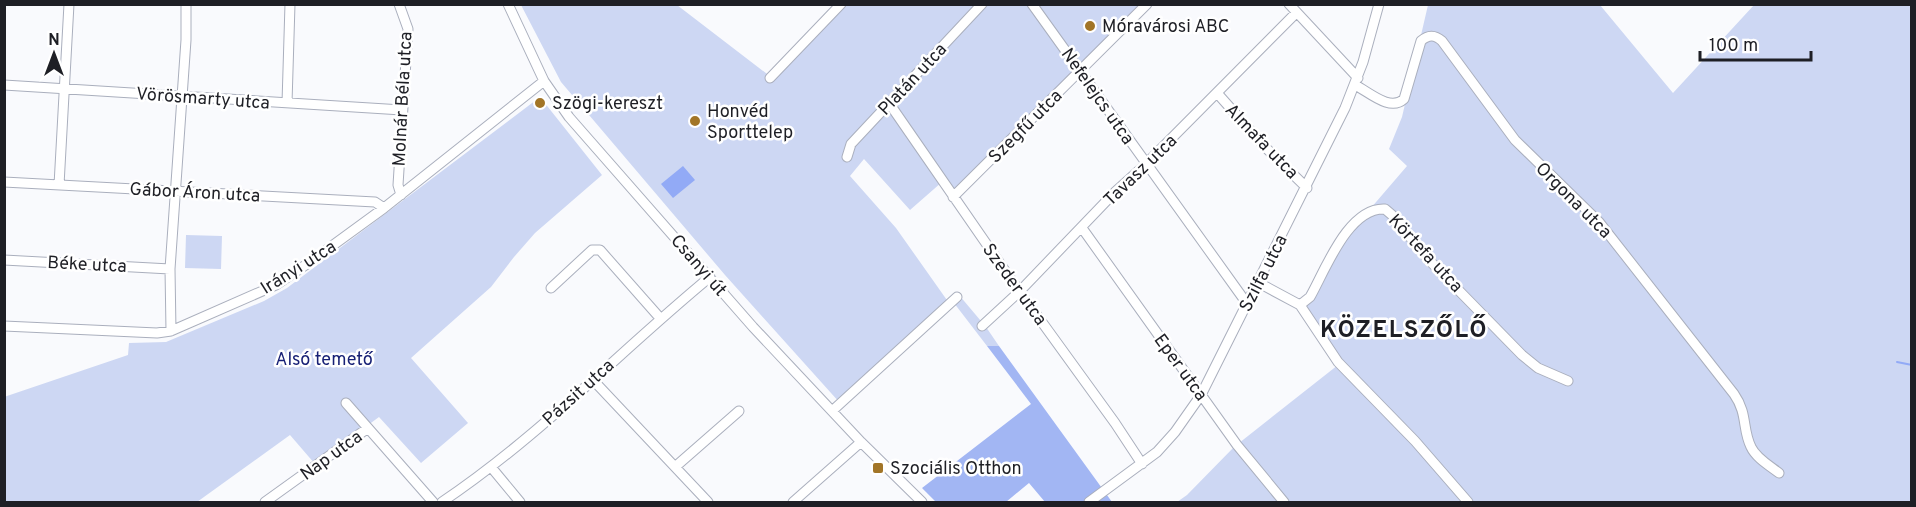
<svg xmlns="http://www.w3.org/2000/svg" width="1916" height="507" font-family="Overpass,sans-serif">
<rect width="100%" height="100%" fill="#f9fafd"/>
<path fill="#cdd7f3" d="M521 5H677L771 77 841 5H1147L953 197 942 182 910 210 864 159 850 176 896 228 949 303 840 403 725 275 561 82Z
M1428 5H1600L1673 93 1754 5H1911V502H1177L1187 495 1234 447 1338 365 1301 309 1340 244 1407 166 1389 149 1402 117Z
M540 97 602 175 535 233 514 257 491 287 411 358 468 423 421 463 379 417 315 464 290 435 197 502H5L4 397 128 355 129 343 166 342 264 301 287 288Z
M186 235 222 236 221 269 185 268Z
M959 295 986 327 999 346H987L954 303Z"/>
<path fill="#a2b6f3" d="M987 346H999L1112 502H1045L1029 483 1006 502H936L922 488 1031 404Z"/>
<path fill="#92aaf6" d="M683 166 695 180 673 198 661 184Z"/>
<g fill="none" stroke-linecap="round" stroke-linejoin="round">
<path stroke="#92aaf6" stroke-width="2" d="M1897 362 1912 365"/>
<g stroke="#aaafbd" stroke-width="11">
<path id="minor" d="M399 4 408 29 398 185 401 195
M508 4 544 81 569 117 753 327 861 442 922 502
M1032 4 1248 305
M1289 4 1358 78
M770 78 841 4
M4 85 402 110
M1355 85C1369 92 1390 112 1404 99L1421 41C1429 34 1435 35 1442 41L1515 140 1599 222 1734 394C1748 414 1742 429 1751 447 1756 458 1770 466 1779 473
M1217 93 1265 147 1307 188
M287 103 290 4
M889 103 1010 278 1115 423 1142 464
M847 157 851 144 982 4
M4 182 375 202 384 208
M59 185 69 4
M953 197 1147 4
M1082 228 1237 445 1284 502
M4 260 170 269
M1259 283 1300 305 1338 362 1415 441 1468 502
M551 288 592 250H600L660 318
M1300 305 1310 297C1325 271 1348 207 1385 209L1392 215 1427 258 1522 355 1538 368 1568 381
M4 326 157 333 171 331 276 285 310 262 384 208 544 81
M982 326 1020 291 1116 191 1146 164 1296 13
M171 331 170 269 186 40V4
M593 380 708 502
M346 403 433 502
M832 411 957 297
M491 467 520 502
M675 467 739 411
M265 502 368 428
M442 502C539 437 620 351 710 277
M793 502 861 442
M1089 502 1157 452 1175 432 1201 395 1345 108 1363 62 1379 4"/>
</g>
<use href="#minor" stroke="#fff" stroke-width="9"/>
</g>
<g fill="#a27527" stroke="#fff" stroke-width="2">
<circle cx="1090" cy="26" r="6"/>
<circle cx="540" cy="103" r="6"/>
<circle cx="695" cy="121" r="6"/>
<rect x="872" y="462" width="12" height="12" rx="3"/>
</g>
<g text-anchor="middle" stroke-width="5" stroke-linejoin="round" paint-order="stroke">
<g font-size="18" fill="#1e1f25" stroke="#fff" text-anchor="start">
<text x="1102" y="32">Móravárosi ABC</text>
<text x="552" y="109">Szögi-kereszt</text>
<text x="707" y="117">Honvéd<tspan x="707" dy="21">Sporttelep</tspan></text>
<text x="890" y="474">Szociális Otthon</text>
</g>
<g font-size="18" fill="#1e1f25" stroke="#fff">
<text transform="translate(912 79) rotate(-47)" y="6">Platán utca</text>
<text transform="translate(1098 96) rotate(55)" y="6">Nefelejcs utca</text>
<text transform="translate(203 98) rotate(4)" y="6">Vörösmarty utca</text>
<text transform="translate(402 99) rotate(-87)" y="6">Molnár Béla utca</text>
<text transform="translate(1025 126) rotate(-45)" y="6">Szegfű utca</text>
<text transform="translate(1262 141) rotate(46)" y="6">Almafa utca</text>
<text transform="translate(1140 170) rotate(-44)" y="6">Tavasz utca</text>
<text transform="translate(195 192) rotate(3)" y="6">Gábor Áron utca</text>
<text transform="translate(1574 200) rotate(45)" y="6">Orgona utca</text>
<text transform="translate(1426 253) rotate(47)" y="6">Körtefa utca</text>
<text transform="translate(87 264) rotate(3)" y="6">Béke utca</text>
<text transform="translate(699 265) rotate(49)" y="6">Csanyi út</text>
<text transform="translate(298 267) rotate(-32)" y="6">Irányi utca</text>
<text transform="translate(1263 273) rotate(-63)" y="6">Szilfa utca</text>
<text transform="translate(1015 284) rotate(54)" y="6">Szeder utca</text>
<text transform="translate(1181 367) rotate(54)" y="6">Eper utca</text>
<text transform="translate(578 392) rotate(-42)" y="6">Pázsit utca</text>
<text transform="translate(331 455) rotate(-36)" y="6">Nap utca</text>
</g>
<g font-size="18" fill="#172075" stroke="#fff">
<text x="324" y="365">Alsó temető</text>
</g>
<g font-size="24" font-weight="bold" letter-spacing="1.5" fill="#1e1f25" stroke="#fff">
<text x="1404" y="337">KÖZELSZŐLŐ</text>
</g>
</g>
<rect width="1916" height="507" fill="none" stroke="#1e1f25" stroke-width="12"/>
<g transform="translate(54 54)" stroke="#ffffff" stroke-width="4.5" paint-order="stroke">
<path d="M0-4.5L10 22L0 15L-10 22Z" fill="#1e1f25"/>
<text y="-9" font-size="16" font-weight="bold" text-anchor="middle" fill="#1e1f25">N</text>
</g>
<path d="M1700 51v9h111v-9" fill="none" stroke="#1e1f25" stroke-width="3"/>
<text x="1709" y="51" font-size="18" fill="#1e1f25" stroke="#ffffff" stroke-width="4.5" paint-order="stroke">100 m</text>
</svg>
